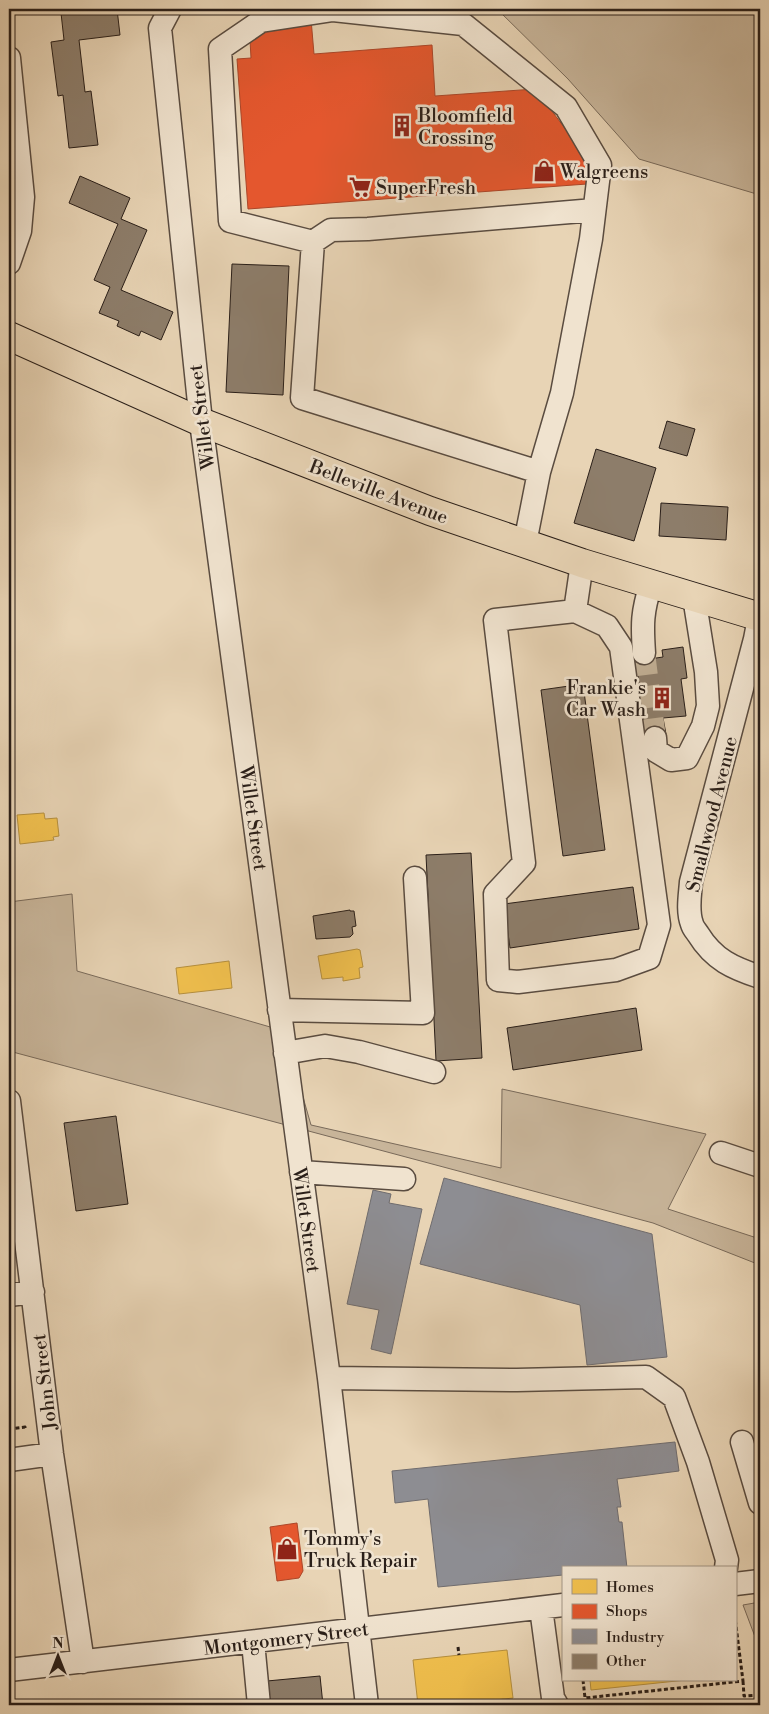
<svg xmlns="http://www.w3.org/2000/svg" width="769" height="1714" font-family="'Libre Bodoni',serif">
<rect width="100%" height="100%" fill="#e8d4b5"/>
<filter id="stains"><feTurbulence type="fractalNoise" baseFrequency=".004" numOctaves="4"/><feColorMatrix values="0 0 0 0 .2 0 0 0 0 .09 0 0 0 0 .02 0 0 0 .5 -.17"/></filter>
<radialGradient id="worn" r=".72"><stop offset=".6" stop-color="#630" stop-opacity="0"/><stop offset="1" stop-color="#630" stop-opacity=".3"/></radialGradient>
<path fill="#c8b59a" stroke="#796a5a" d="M152 9H286L153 12Z
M497 9H760V195L639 159 568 79Z
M72 894 77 971 284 1031 311 1125 501 1168 502 1089 706 1134 668 1209 760 1239V1265L653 1223 9 1051V902Z
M760 1602V1650L743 1605Z"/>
<path fill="#f2c14e" stroke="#b6903e" d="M44 813 45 819 57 818 59 836 53 837 54 840 20 844 17 815Z
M357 949 360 950 363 967 359 968 360 978 343 981V977L322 979 318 956Z
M229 961 232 988 179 994 176 968Z
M507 1650 513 1698 449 1705H418L413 1660Z
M590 1680H686L591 1690Z"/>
<path fill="#e4572e" stroke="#ac4628" d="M311 19 314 54 432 45 435 96 535 89 586 156 587 184 248 209 237 59 251 58 250 40 278 22Z
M297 1523 303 1571 299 1578 277 1581 270 1527Z"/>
<path fill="#8d8d92" stroke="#6f6c6e" d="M444 1178 652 1234 667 1357 587 1365 580 1305 420 1264Z
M373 1190 391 1194 389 1203 422 1209 391 1354 371 1349 379 1310 347 1304Z
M675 1442 679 1471 617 1479 621 1507H617L619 1522H622L627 1568H563V1575L438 1587 428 1499 395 1503 392 1471Z"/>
<path fill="#8d7d6a" stroke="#2a1f19" d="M103 9H120H117L120 35 79 40 85 92 91 91 98 145 69 148 63 95 58 96 51 42 64 40 61 13Z
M80 176 130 198 121 219 147 230 121 290 173 312 161 340 141 331 139 336 117 326 119 321 99 313 110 287 94 280 118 224 69 203Z
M232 264 289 266 283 395 226 392Z
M667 421 695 429 687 456 659 448Z
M596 449 656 468 634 541 574 523Z
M661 503 728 507 726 540 659 536Z
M683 647 687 678 681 679 686 716 663 718 666 734 646 737 636 661 663 657 662 650Z
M583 684 605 850 563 856 541 690Z
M471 853 482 1058 436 1061 426 855Z
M633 887 639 929 510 948 504 904Z
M350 910V911H354L356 926 352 927 353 934 350 937 316 939 313 916Z
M636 1008 642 1050 513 1070 507 1028Z
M116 1116 128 1204 76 1211 64 1123Z
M320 1676 323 1705H270L267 1681Z"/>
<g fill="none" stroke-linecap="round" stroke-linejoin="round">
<path stroke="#c2b096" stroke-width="22" stroke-dasharray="22 11" stroke-linecap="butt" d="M644 653 655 738"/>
<g stroke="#5a4c40" stroke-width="25">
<path id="minor" d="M170 9 160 28 201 422 329 1378 367 1705
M9 58 23 197 20 231 9 263
M313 242 331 230 368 229 594 210
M525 543 539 472 302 398 313 242 230 221 220 49 261 21 333 10 463 24 566 107 600 165 591 239 562 393 539 472
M575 611 607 626 621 647 659 925 649 958 616 970 518 982 498 980 495 894 524 863 495 620Z
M575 611 582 563
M760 613 755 639 691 882C690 896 687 911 692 924 693 928 696 931 698 934 714 960 733 968 760 977
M644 653C642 624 642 612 651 584
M655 738 656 751 671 760 687 758 703 726 708 706 706 672 694 597
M279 1010 423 1013 415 878
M285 1053 325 1046 359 1052 434 1072
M9 1101 52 1454 83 1662
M721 1153 760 1166
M301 1172 404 1179
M9 1295 33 1292
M329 1378 517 1380 646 1377 674 1397 698 1462 727 1560 726 1568
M742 1442 760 1503
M9 1460 52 1454
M735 1584 760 1581
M541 1608 553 1698 557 1705
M253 1642 259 1705
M9 1670 563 1605"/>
</g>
<g stroke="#2a1f19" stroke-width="30">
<path id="major" d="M9 336 201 422 430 511 582 563 760 617"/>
</g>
<path stroke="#2a1f19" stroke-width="3" stroke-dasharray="4 2.5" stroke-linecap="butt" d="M9 1429 25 1427V1430
M458 1647 459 1655
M583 1680 585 1698 743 1681 735 1618
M743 1681 744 1696 760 1695"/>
<use href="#minor" stroke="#f0e3cf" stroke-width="22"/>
<use href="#major" stroke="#e8d4b5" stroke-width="28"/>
</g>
<defs>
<g id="building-bare" transform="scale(1.725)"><path d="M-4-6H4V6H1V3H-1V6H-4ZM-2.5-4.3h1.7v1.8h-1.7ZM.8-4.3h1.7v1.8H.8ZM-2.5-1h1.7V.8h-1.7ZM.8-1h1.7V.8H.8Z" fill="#8f2418" stroke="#f0e3cf" stroke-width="2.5" paint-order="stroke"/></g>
<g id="shop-bare" transform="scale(1.725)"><path d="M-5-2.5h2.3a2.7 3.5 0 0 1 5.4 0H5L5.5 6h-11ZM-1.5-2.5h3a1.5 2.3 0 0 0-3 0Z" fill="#8f2418" stroke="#f0e3cf" stroke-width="2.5" paint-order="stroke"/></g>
<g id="supermarket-bare" transform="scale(1.725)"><path d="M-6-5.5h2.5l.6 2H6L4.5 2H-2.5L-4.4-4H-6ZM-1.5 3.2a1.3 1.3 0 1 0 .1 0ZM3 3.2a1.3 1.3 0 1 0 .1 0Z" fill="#8f2418" stroke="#f0e3cf" stroke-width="2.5" paint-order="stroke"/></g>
</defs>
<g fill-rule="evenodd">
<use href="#building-bare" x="402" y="126"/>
<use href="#shop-bare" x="544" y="171"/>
<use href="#supermarket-bare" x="360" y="187"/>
<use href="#building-bare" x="662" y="698"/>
<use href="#shop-bare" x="287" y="1549"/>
</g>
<g text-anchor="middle" stroke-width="5" stroke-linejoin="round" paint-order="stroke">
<g font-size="19" fill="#2a1f19" stroke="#f0e3cf" text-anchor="start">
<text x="418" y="122">Bloomfield<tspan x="418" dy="22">Crossing</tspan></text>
<text x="560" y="178">Walgreens</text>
<text x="376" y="194">SuperFresh</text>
<text x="646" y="694" text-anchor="end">Frankie's<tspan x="646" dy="22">Car Wash</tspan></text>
<text x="304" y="1545">Tommy's<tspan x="304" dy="22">Truck Repair</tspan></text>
</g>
<g font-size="19" fill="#2a1f19" stroke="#f0e3cf">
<text transform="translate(201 417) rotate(-97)" y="7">Willet Street</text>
<text transform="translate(379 491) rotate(21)" y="7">Belleville Avenue</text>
<text transform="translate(711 814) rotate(-76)" y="7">Smallwood Avenue</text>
<text transform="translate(254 818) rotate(82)" y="7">Willet Street</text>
<text transform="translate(307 1220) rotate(82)" y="7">Willet Street</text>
<text transform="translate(44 1382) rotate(-97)" y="7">John Street</text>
<text transform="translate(286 1638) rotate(-7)" y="7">Montgomery Street</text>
</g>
</g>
<rect width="769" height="1714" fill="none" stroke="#e8d4b5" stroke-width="30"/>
<rect x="10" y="10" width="749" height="1694" fill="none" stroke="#2a1f19" stroke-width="2.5"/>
<rect x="15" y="15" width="739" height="1684" fill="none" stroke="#2a1f19"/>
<rect x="562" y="1566" width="175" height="115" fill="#f0e3cf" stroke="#a19586"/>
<rect x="572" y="1579" width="25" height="15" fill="#f2c14e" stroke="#a19586"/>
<text x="606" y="1592" font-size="15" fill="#2a1f19">Homes</text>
<rect x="572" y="1604" width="25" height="15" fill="#e4572e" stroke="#a19586"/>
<text x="606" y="1616" font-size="15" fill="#2a1f19">Shops</text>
<rect x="572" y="1629" width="25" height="15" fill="#8d8d92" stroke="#a19586"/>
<text x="606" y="1642" font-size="15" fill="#2a1f19">Industry</text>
<rect x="572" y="1654" width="25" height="15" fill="#8d7d6a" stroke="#a19586"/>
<text x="606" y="1666" font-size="15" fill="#2a1f19">Other</text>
<g transform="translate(58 1656)" stroke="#f0e3cf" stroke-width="4" paint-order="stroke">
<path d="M0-4L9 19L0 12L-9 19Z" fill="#2a1f19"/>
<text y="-8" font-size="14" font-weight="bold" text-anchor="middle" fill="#2a1f19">N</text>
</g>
<rect width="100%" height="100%" filter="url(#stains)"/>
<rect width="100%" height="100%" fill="url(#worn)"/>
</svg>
